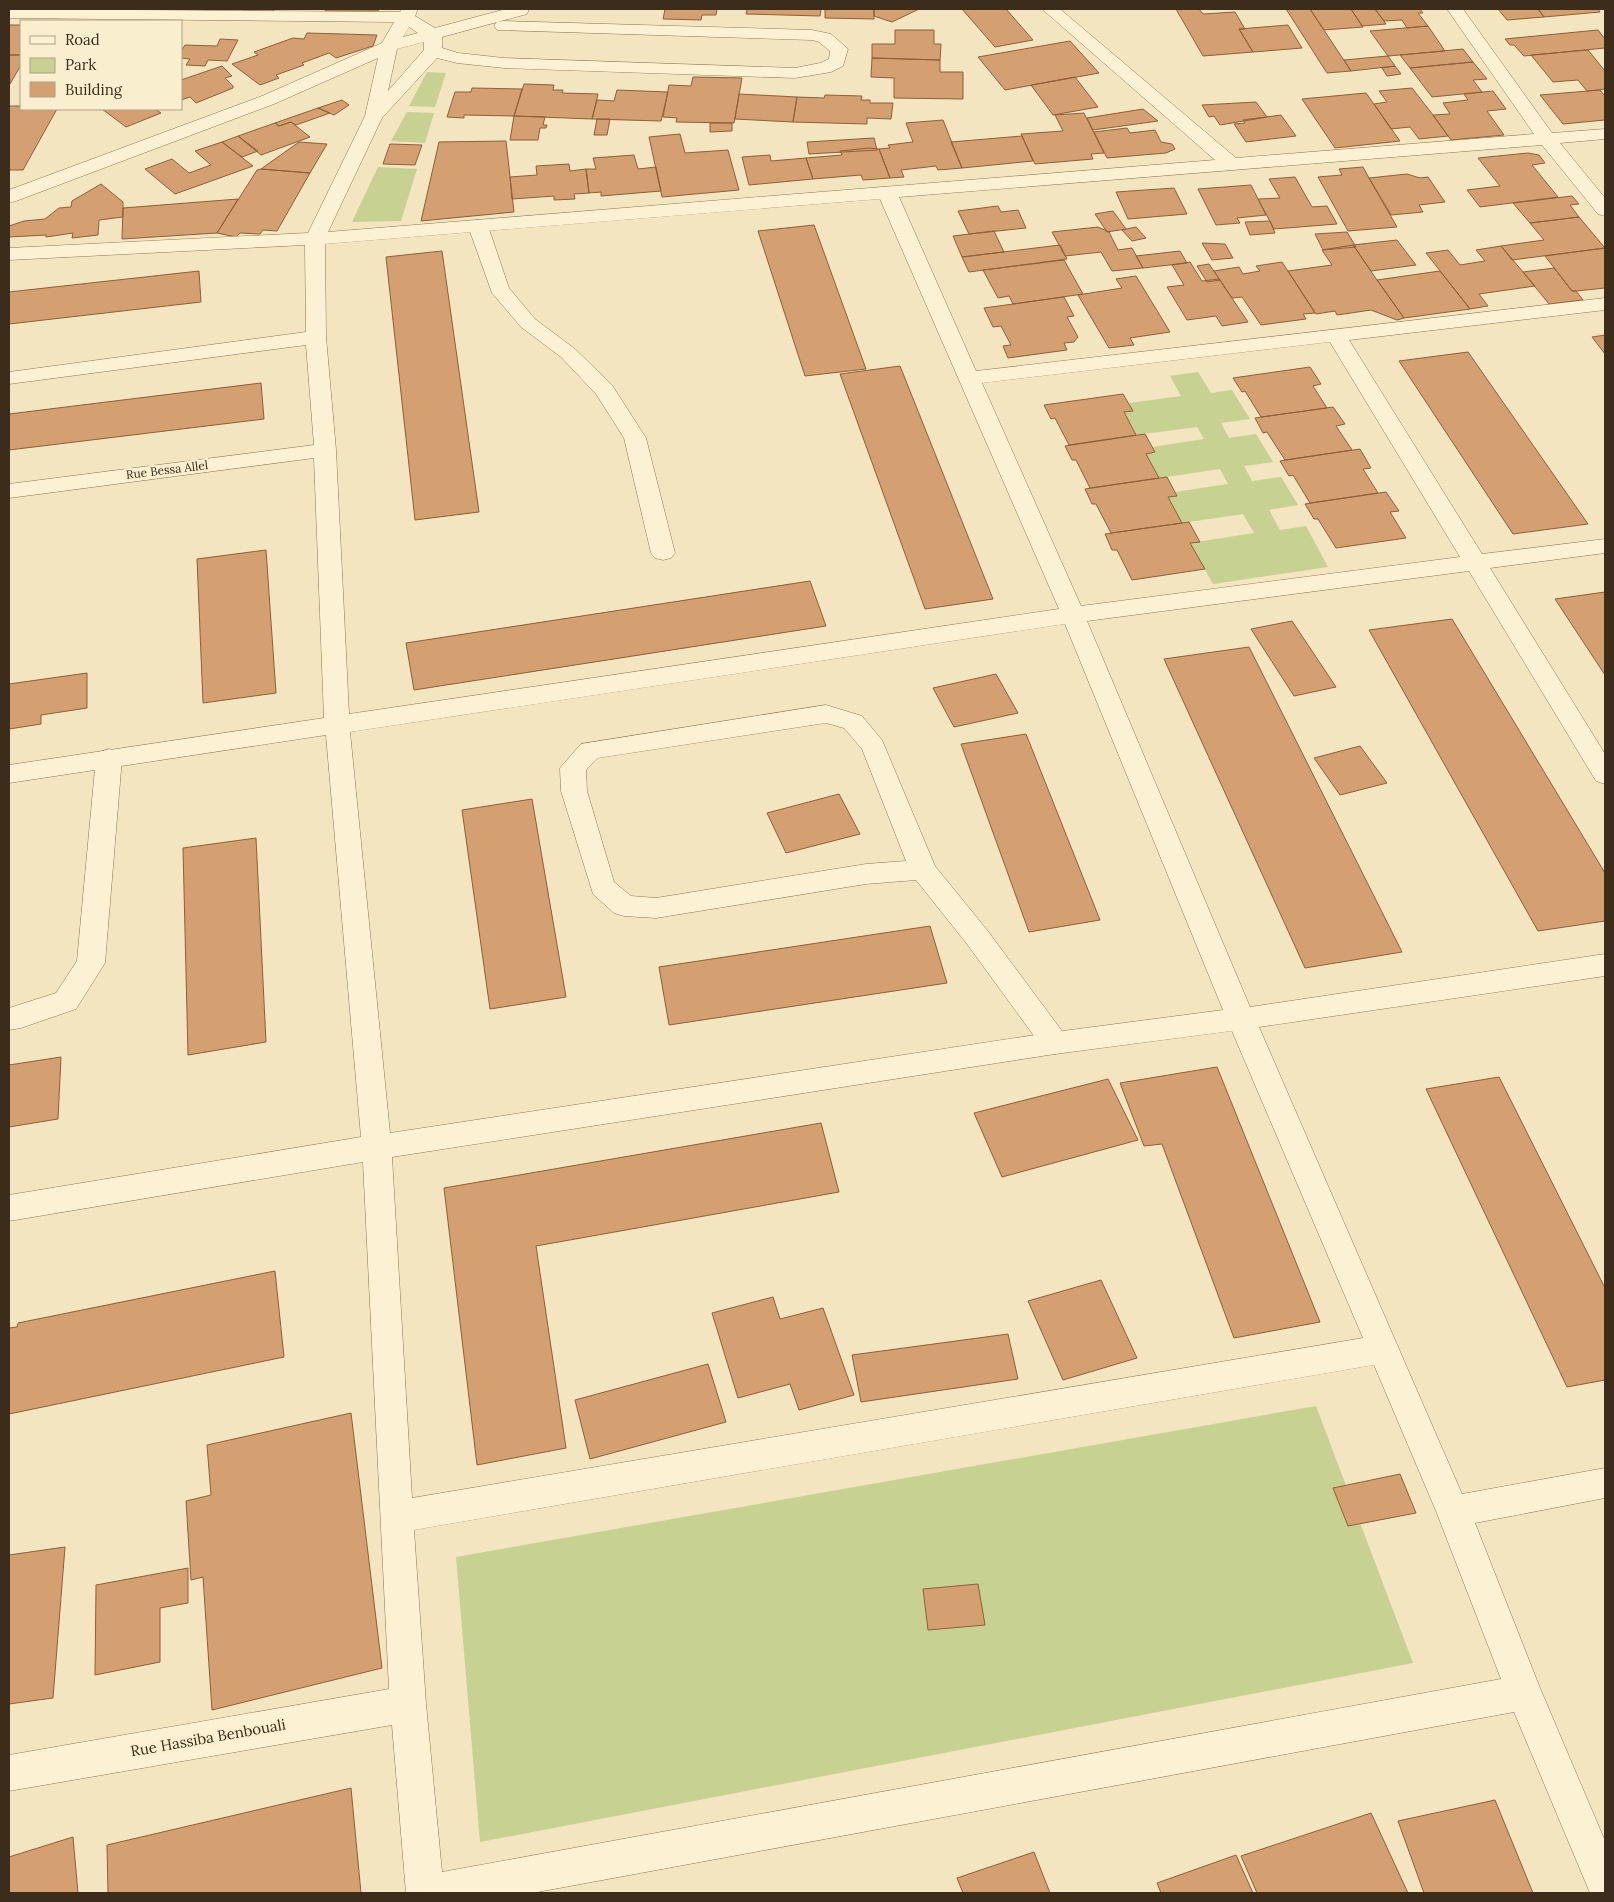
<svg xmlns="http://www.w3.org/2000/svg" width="1614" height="1902" font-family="Lora,serif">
<rect width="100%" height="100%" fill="#f2e5bf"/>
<path fill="#c6d192" d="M427 72 446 73 435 107 409 106Z
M407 112 434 113 425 143 391 141Z
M378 167 417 169 401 221 352 222Z
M1198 372 1211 393 1232 390 1250 419 1221 423 1229 438 1256 434 1273 462 1244 466 1252 481 1281 477 1298 505 1269 510 1280 530 1306 526 1328 567 1213 584 1190 543 1254 533 1243 514 1182 523 1168 497 1177 496 1175 492 1228 484 1220 469 1159 478 1146 454 1152 447 1204 439 1197 427 1136 435 1124 412 1133 411 1129 403 1181 396 1170 376Z
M1316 1406 1413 1663 480 1842 456 1557Z"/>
<path fill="#d49f71" stroke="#8e5f39" d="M245 9H274L272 15 242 14Z
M326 9H379L378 11H325Z
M665 9H717L716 15H702L701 20 663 19Z
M747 9H821L820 16 746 14Z
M825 9H874V19L825 18Z
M874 9H919L892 22 874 16Z
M962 9H1006L1033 40 995 47Z
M1176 9H1199L1203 14 1235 12 1245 29H1239L1253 52 1203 56Z
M1286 9H1310L1351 71 1327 73Z
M1310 9H1351L1363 27 1324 30Z
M1351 9H1375L1386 24 1362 26Z
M1375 9H1420L1423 13H1418L1428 26 1407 28 1402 20 1384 21Z
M1498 9H1538L1544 17 1507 20Z
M1538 9H1598L1600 12 1544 17Z
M9 25H21V55H9Z
M1288 25 1302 48 1253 52 1239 29Z
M1428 26 1445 51 1388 56 1370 31Z
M895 30H934V44H941L940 60 872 58V44H895Z
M1598 30 1605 39V48L1524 56 1514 45H1510L1505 39Z
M307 33 377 35 373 46 336 58 329 53 302 63 304 65 276 75 279 78 260 85 232 64 258 55 254 52 293 38 304 39Z
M220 39 238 40 227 61 208 60 205 66 186 65 190 59 181 58V51L185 45 217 46Z
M1070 41 1099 73 1005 90 978 57Z
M1463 49 1473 62 1410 68 1400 55Z
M1588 50 1605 71V89L1587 91 1578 80 1553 82 1531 55Z
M9 55H21V65L10 84Z
M1388 56 1395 66 1351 71 1344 60Z
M872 58 940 60V72H963V99L894 98V78L871 77Z
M1473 62 1487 79 1473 80 1482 92 1432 97 1410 68Z
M222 66 232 76 225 78 233 86V88L196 103 190 97 181 100V80Z
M1395 66 1401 74 1387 76 1382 68Z
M693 77 742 78 734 123 676 122 677 118 663 117 669 85 691 86Z
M1075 77 1098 107 1053 115 1031 85Z
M524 84 554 85 553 90H563L562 93 598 94 592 119 514 116Z
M472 88 522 89 514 116 464 115V118L447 117 455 92H471Z
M1412 88 1433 115 1448 136 1419 139 1410 127 1391 129 1374 104 1387 102 1379 91Z
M617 90 668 92 661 121 592 119 597 100 614 101Z
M1600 90 1605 96V120L1563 124 1540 95Z
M1493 91 1506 109 1487 111 1504 135 1451 140 1433 115 1450 114 1443 103 1468 100 1464 94Z
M1366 93 1400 141 1335 148 1302 99Z
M739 94 797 97 793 122 735 119Z
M825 95 862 96 861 100H870V103H893L891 119 867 118V124L793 122 797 97 824 98Z
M342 100 349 105 334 115 318 108Z
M1256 102 1267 117 1220 125 1214 116 1209 117 1202 105Z
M9 106H21V109H57L23 170H9Z
M318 108 330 113 296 125 291 122 279 126 275 123Z
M102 109H155L161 113 126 127Z
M1143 109 1158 121 1093 130 1087 118Z
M1084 113 1104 153 1091 154 1093 159 1035 164 1021 134 1063 131 1055 115Z
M1281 115 1296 136 1246 142 1234 124 1245 123 1243 120Z
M514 116 545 117 543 125H547L546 128H540L538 140H510Z
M597 119H610L607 135H594Z
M943 120 962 168 938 170 936 166 901 170 904 177 890 178 879 149 890 148 888 145 913 142 906 123Z
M291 122 310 137 261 155 238 136 275 123 279 126Z
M710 123H732V131L710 132Z
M1127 128 1130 133 1155 130 1161 142 1172 144 1175 149 1166 153 1107 158 1094 132Z
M680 134 685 153 728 150 739 190 662 197 649 137Z
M238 136 258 151 242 157 222 142Z
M1022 136 1033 161 962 168 951 142Z
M874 138 877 150 809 154 807 142Z
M506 141 514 212 421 221 439 142Z
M222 142 253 166 175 194 145 169 172 159 189 173 211 165 195 151Z
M299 142 327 144 310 173 261 169Z
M390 144 422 145 415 165 383 164Z
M869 148 879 149 890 178 863 180 861 175 813 179 806 158 842 155 840 151Z
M1528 153 1539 155 1545 163 1532 165 1558 197 1480 207 1467 190 1500 186 1478 158Z
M634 155 638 169 656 167 661 191 601 196V192L589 193 586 169H596L593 158Z
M770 155 771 161 806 158 813 179 749 185 742 157Z
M569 164 570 171 586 169 589 193 574 194 575 199 554 200V196L512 199 510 177 537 175 536 166Z
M1363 167 1369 178 1397 227 1348 231 1318 177 1342 175 1339 169Z
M261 169 310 173 277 231 263 230 260 234 240 233 236 237 217 233 257 170Z
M1407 174 1420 178 1428 177 1445 202 1419 205 1423 212 1391 215 1369 178Z
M1295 177 1312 207 1327 206 1337 224 1274 229 1258 199 1280 198 1269 179Z
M101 184 123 202V217L99 220 98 235 72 238 73 233 46 237V235L9 237V226L24 221 45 219 59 208 71 207 72 201Z
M1251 185 1266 215 1237 218 1240 223 1216 225 1198 189Z
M1174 188 1187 214 1128 219 1116 192Z
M1572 196 1579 204 1570 205 1579 217 1530 223 1513 203Z
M238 199 217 233 122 239 123 208Z
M998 206 1001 212 1018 210 1026 228 969 234 958 211Z
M1113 211 1126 229 1107 232 1095 214Z
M1579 217 1605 248 1512 260 1501 246 1544 240 1530 223Z
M1270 221 1275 233 1250 235 1245 222Z
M814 225 866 369 805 376 758 231Z
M1098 227 1109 232 1118 250 1132 248 1143 268 1112 271 1101 252 1065 256 1052 232Z
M1136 227 1146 238 1132 241 1122 230Z
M994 231 1004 252 962 257 953 236Z
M1347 232 1356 247 1323 250 1315 234Z
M1397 240 1416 265 1371 271 1353 245Z
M1202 243 1225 244 1233 258 1212 260Z
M1060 245 1067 259 969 272 962 257Z
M1353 245 1377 280 1404 318 1397 320 1371 310 1337 315 1335 311 1316 314 1288 271 1332 265 1322 250Z
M1501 246 1535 286 1479 294 1488 306 1470 309 1426 253 1448 250 1460 265 1485 261 1476 250Z
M1605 248V288L1576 291H1572L1545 256Z
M442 251 479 512 415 520 386 257Z
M1180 251 1187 263 1143 268 1136 256Z
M1064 260 1083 294 1013 304 1009 296 998 298 983 270Z
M1190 262 1202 281 1219 279 1248 322 1222 326 1216 316 1187 320 1167 287 1184 285 1172 265Z
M1282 262 1315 313 1303 314 1306 319 1261 325 1242 297 1232 298 1214 271 1239 267 1243 274 1260 271 1256 266Z
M1209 264 1220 280 1207 282 1197 266Z
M1554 268 1572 291H1576L1583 300 1549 304 1523 272Z
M199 271 201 302 9 324V292Z
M1440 271 1470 309 1404 318 1377 280Z
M1136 276 1170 332 1130 338 1134 345 1109 348 1078 295 1122 288 1116 279Z
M1064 297 1074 316 1067 317 1078 337 1074 342 1064 343 1067 350 1008 358 1003 346 1011 345 1001 326 993 327 984 308Z
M1605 335V354L1592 337Z
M1468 352 1588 524 1513 534 1399 361Z
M900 366 993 599 925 609 840 374Z
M1310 367 1321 384 1313 386 1327 408 1261 417 1245 391 1242 392 1233 378Z
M261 383 264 419 9 450V414Z
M1123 394 1133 411 1124 412 1136 435 1069 445 1055 418 1051 419 1044 405Z
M1333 407 1345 424 1336 426 1352 450 1285 460 1267 432 1263 433 1255 418Z
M1145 434 1155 452 1146 454 1159 478 1090 488 1076 460H1072L1065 446Z
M1360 449 1371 468 1363 469 1378 493 1310 503 1293 475 1289 476 1280 461Z
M1167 477 1177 496 1168 497 1182 523 1111 533 1096 504H1092L1085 489Z
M1386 492 1399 511 1390 512 1406 538 1336 548 1318 519H1314L1305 504Z
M1189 522 1200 542 1190 543 1205 569 1132 580 1117 550H1112L1105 534Z
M266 550 276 693 203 703 197 559Z
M810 581 826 626 414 690 406 643Z
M1605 592V675L1555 599Z
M1452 619 1605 873V921L1538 931 1369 630Z
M1292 621 1336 687 1294 696 1251 629Z
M1249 647 1402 952 1305 968 1164 659Z
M87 673V708L41 715V724L9 729V684Z
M996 674 1018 713 954 727 933 688Z
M1026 734 1100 920 1029 932 961 744Z
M1360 746 1387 783 1340 795 1314 758Z
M839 794 860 834 786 853 767 813Z
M532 799 566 997 490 1009 462 810Z
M256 838 266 1042 188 1055 183 848Z
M930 926 947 983 669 1025 659 967Z
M61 1057 58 1119 9 1127V1065Z
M1217 1067 1320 1322 1234 1338 1162 1144 1144 1146 1120 1083Z
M1499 1077 1605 1288V1380L1567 1387 1426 1089Z
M1108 1079 1138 1140 1002 1177 974 1113Z
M821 1123 839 1192 536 1246 566 1448 477 1465 444 1188Z
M275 1271 284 1357 9 1414V1328L17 1327 18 1323Z
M1101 1280 1137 1358 1063 1380 1028 1301Z
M773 1297 780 1319 823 1308 854 1395 799 1410 790 1384 738 1398 712 1313Z
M1008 1334 1018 1379 861 1402 852 1355Z
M708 1364 726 1422 590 1459 575 1400Z
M351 1413 382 1668 212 1710 203 1577 191 1580 186 1501 211 1495 207 1445Z
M1400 1474 1416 1513 1348 1526 1333 1488Z
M65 1547 53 1698 9 1704V1555Z
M188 1568V1603L160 1608V1662L95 1675 96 1585Z
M978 1584 985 1625 928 1630 923 1589Z
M351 1788 361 1893H108L107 1845Z
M1495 1800 1533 1893H1424L1398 1821Z
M1371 1813 1408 1893H1257L1241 1856Z
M73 1837 78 1893H9V1857Z
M1034 1852 1050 1893H963L957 1878Z
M1236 1855 1253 1893H1161L1157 1883Z"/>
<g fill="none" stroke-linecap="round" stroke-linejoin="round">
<g stroke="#8d7655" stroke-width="1">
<path id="lane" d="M478 220 485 222 488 226 509 288 535 319 575 349 612 385 646 438 675 553 671 558 663 560 655 558 651 553 624 438 596 394 561 357 521 327 492 293 468 226 471 222Z
M826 705 862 716 882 740 935 866 987 930 1065 1035 1069 1043 1065 1051 1055 1054 1045 1051 967 944 916 880 866 884 656 918 624 916 614 913 593 894 561 791 560 768 581 744ZM826 723 844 728 862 749 906 861 866 864 656 898 631 896 614 882 587 791 586 770 598 758Z
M109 749 118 752 122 758 105 963 76 1009 21 1028 9 1030V1008L56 993 77 961 96 758 100 752Z"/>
</g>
<g stroke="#8d7655" stroke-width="1">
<path id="street" d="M9 9 400 12 402 9H418L415 16 435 28 506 9H529L527 14 442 37V48L458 53 504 58 795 68 820 63 829 59 830 51 819 42 812 40 497 30 494 26 497 22 503 21 812 30 831 34 848 49 843 66 831 72 795 78 504 68 457 63 437 58 382 118 328 232 1215 160 1042 9H1060L1236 158 1534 134 1447 9H1463L1552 133 1605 129V139L1560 143 1605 198V216L1598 214 1542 145 899 197 976 371 1605 298V310L1349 340 1482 554 1605 539V553L1490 568 1605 754V784L1596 781 1469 571 1087 621 1250 1007 1605 954V976L1259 1027 1462 1494 1605 1468V1498L1475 1523 1540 1688 1605 1841V1893H1590L1514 1712 532 1893H406L392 1725 9 1791V1755L389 1689 363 1162 9 1221V1195L361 1137 326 735 9 783V765L324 718 314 458 9 498V484L314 445 306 345 9 384V372L306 332 305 245 9 260V248L308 233 365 116 378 58 274 104 16 201 9 203V190L262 96 382 43 394 22 9 18ZM409 27 418 33 403 37ZM424 42V50L388 91 397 49ZM880 199 1059 609 349 714 336 450 326 337 325 244ZM1330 342 1460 557 1081 606 982 383ZM1065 624 1223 1010 1055 1032 390 1133 350 732ZM1232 1031 1363 1338 412 1498 392 1157 1055 1054ZM1374 1365 1436 1511 1501 1679 442 1872 426 1704 414 1530Z"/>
</g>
<use href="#lane" fill="#fcf2d3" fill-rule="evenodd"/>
<use href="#street" fill="#fcf2d3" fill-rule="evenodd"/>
</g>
<g text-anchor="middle" stroke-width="4.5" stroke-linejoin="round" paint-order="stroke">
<g font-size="12" fill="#3b2c1b" stroke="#f9efcf">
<text transform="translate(167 470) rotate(-7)" y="4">Rue Bessa Allel</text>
</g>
<g font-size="15" fill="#3b2c1b" stroke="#f9efcf">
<text transform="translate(208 1738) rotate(-10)" y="5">Rue Hassiba Benbouali</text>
</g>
</g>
<rect width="1614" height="1902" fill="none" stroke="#3b2c1b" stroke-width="20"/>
<rect x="20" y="20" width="162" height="90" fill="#f9efcf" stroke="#ada187"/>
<rect x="30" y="36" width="25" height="8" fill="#fcf2d3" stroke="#ada187"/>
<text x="65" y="45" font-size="15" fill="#3b2c1b">Road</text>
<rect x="30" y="58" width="25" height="15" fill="#c6d192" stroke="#ada187"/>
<text x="65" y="70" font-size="15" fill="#3b2c1b">Park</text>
<rect x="30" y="82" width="25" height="15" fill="#d49f71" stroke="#ada187"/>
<text x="65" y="95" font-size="15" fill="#3b2c1b">Building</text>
</svg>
